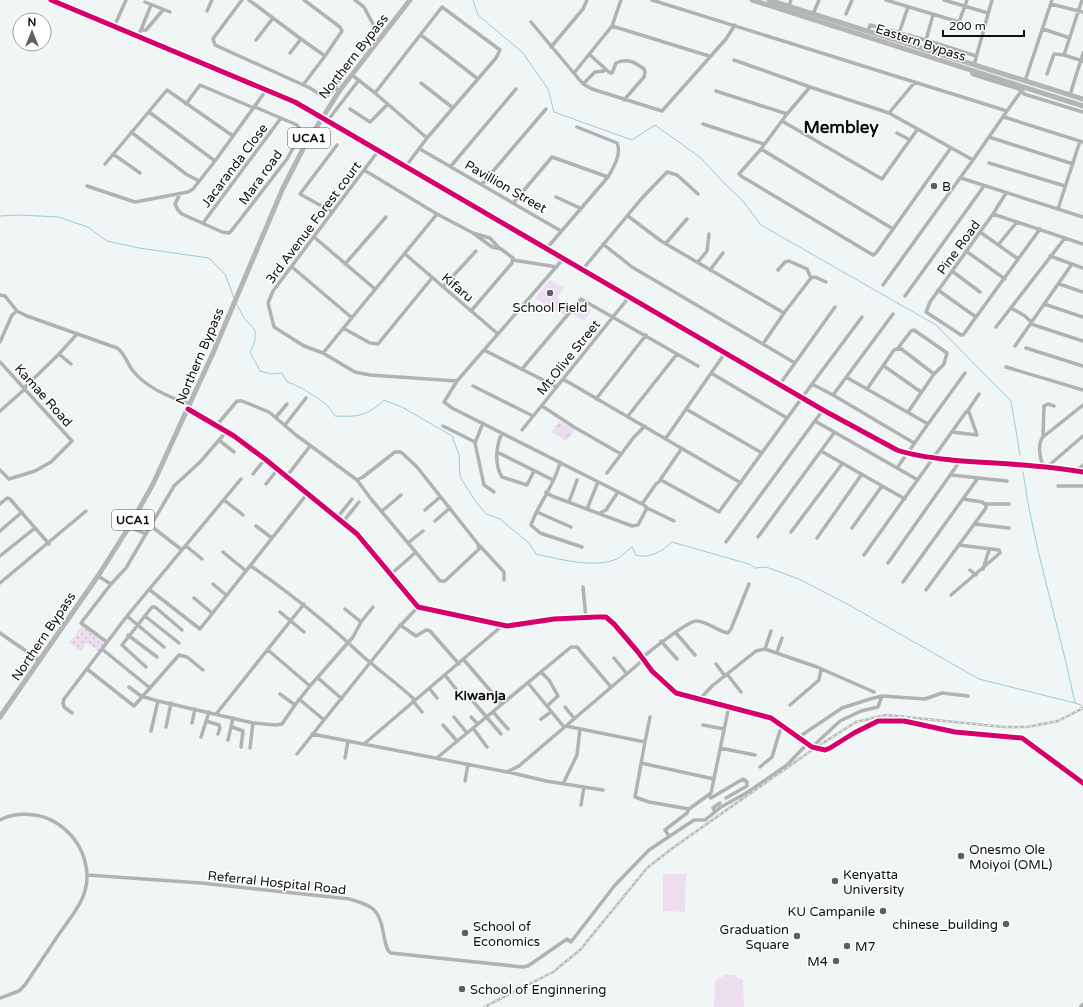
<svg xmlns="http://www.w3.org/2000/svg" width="1083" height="1007" font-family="'Varela Round',sans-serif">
<defs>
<pattern id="grass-dots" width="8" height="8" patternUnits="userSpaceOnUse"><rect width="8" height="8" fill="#ecdeee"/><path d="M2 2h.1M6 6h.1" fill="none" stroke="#c9bdcb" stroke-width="1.8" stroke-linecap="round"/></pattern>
<pattern id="park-tufts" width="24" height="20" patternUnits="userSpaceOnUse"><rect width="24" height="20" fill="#ecdeee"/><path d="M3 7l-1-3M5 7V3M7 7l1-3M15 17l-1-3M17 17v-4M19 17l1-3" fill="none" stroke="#c9bdcb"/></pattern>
</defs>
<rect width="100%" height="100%" fill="#f0f5f5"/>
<path fill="url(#grass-dots)" d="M83 625 106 642 99 651 87 643 81 651 69 643Z"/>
<path fill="url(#park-tufts)" d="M560 421 575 430 566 441 551 432Z"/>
<path fill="#ecdeee" d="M550 280 564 288 556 298 570 307 564 315 535 298Z
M583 303 591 311 584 321 572 314 579 304Z
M663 874H686L685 912 663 911Z
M725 975H733L743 980 744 1007H714L715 981Z"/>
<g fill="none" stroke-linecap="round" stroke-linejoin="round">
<path stroke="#9dccd1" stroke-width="1" d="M473 0 478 15 523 53 548 89 554 112 632 140 655 125 701 158 724 183 742 200 761 225 936 325 1011 401 1020 455
M0 216 19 215 58 217 88 227 107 241 139 248 209 258 225 274 234 298
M236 303 244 318 255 330V341L250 352 260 371 271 374 282 373 287 382C296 384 315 396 323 402 328 405 332 412 335 416 357 417 368 416 384 400L402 407 452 436 459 455 460 477 476 502 486 514 500 519 529 543 536 554C559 559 592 568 614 560 621 558 626 551 632 547L636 555C650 559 662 551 672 542L749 564 755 568 766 567 799 579 849 605 979 679 1075 703 1081 705 1083 709
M1023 472C1034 550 1059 625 1075 703"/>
<path stroke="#b1b3b3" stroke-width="3.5" d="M51 0 295 102 823 410 897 450C914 456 933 458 951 460 995 464 1040 464 1083 472
M242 0 215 36 213 39 215 45 310 88 324 97 327 96 334 89 340 90
M249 0 301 39
M355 0 364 7 373 24
M652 0 1007 111 1022 90 974 75 972 74V70
M886 0 959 22 967 0
M944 0 988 13
M1082 0 1064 55 1083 61
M145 2 170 12
M1051 4 1083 12
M789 6 791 0
M207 11 212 0
M813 14 819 0
M846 14 852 0
M933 15 926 40 976 56
M531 22 583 84 595 72 604 71
M612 26 709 56
M114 27 126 0
M1043 29 1070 38
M141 30H146L163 10
M868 31 870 25 926 40
M899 33 908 7
M421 35 478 79
M138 37 151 5
M256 40 273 18
M551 47 583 9 587 0
M290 53 301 39 325 56 342 31 340 27 304 0
M589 54 610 73H612L616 63C627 58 635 62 644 69L645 72 644 77 624 100
M734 60 810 87
M974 65 992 0
M574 73 612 26 621 0
M1047 74 1054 54 1064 55
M352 75 375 93 442 7 500 50 496 58 427 138 406 166
M1025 81 1052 0
M421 83 453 108
M583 84 592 89 662 111 726 39 735 25
M303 85 325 56
M335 89 337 84 347 70
M1022 90 1024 94 1083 112
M716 91 787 114 810 87 889 113 915 82
M375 93 427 138
M1070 95 1083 53
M186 104 200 85 254 108
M350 109 370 122 388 104
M149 112 215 161
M889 113 973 160 1007 111
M787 114 761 149 893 229
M1004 117 1083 142
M328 120 359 80
M782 121 882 179 917 130
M703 124 764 144
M131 132 186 174 199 181
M897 133 910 140
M989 137 1073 164
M420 149 561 231
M761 149 739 174 741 176 873 255 876 253 950 149
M379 150 273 291 268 303 274 327 304 346 323 353 355 372 370 375 457 381
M113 154 140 173
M989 163 1065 186
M105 164 167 90 233 136
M451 166 516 89
M364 170 437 214 473 233 492 247 501 249 513 258 512 263 471 311
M961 178 1083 217
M482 184 546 109
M87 186 135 202 188 192 193 189 215 161 267 89
M1006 193 993 214 930 302 926 312 961 335H963L1040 229
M180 194 175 204 178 210 182 214 222 232 229 233 232 230 287 159 302 132 297 125 255 107
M556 197 580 208
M514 202 552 157 608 177
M1058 209 1080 141
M332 212 300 194 337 145
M993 214 1083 244
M628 216 661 241 784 313 763 344
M203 223 281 118
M980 232 1018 259
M476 234 490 238 499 248
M314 237 375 289
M666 243 687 219
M603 244 632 267 795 363 780 384
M998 245 1017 222
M547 248 608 177C613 168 622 154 617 143L577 127
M966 251 1005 279
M405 254 498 334
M1050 256 1083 268
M564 258 457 381 444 402 452 408 642 504 656 484 661 480 719 512 812 384 833 395 893 314
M513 260 557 267
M698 262 707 251 709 234
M345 264 386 217
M292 267 351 317
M583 269 642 198 667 172 677 175 698 194
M710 270 723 253
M778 270 785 262 789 261 807 269 811 278
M952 271 980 292
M1059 284 1083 292
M883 285 973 160
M443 287 476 251
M938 290 976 317
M0 295 5 296 17 311 27 316 117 348C125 353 127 364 133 371 146 387 171 398 190 404
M905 296 984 186
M1044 304 1083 317
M1011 308 1025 316 1034 325 1083 341
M784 313 811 278 815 277 826 282
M996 327 1065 238
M343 328 370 343 378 344 432 278
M0 342 12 315 17 311
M1015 346 1072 264
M898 348 911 331 914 330 947 353 944 364 934 374
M1026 348 1083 366
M484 350 557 387
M323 353 437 214
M59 354 71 364
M0 362 72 441 51 462 35 471 9 479 0 470
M795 363 835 307
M884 366 921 392
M1006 367 1083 390
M522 369 581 299 698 366
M711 373 787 418
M846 377 928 424 965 373
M563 379 741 483
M812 384 862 317
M473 386 533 416
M24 388 59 354 77 334
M867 389 894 350 900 348 934 374 908 412
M833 395 914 443
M596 399 646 335
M542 406 574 427 621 454
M188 409 234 436 265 459 357 534 418 607 507 626 554 619 597 617H606L614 624 638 652 652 671 676 693 771 718 812 747 825 750 830 748 854 733 878 721H904L955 732 1022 738 1083 783
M686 409 762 453
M0 411 25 389
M967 412 979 394
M628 416 677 354
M276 417 287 404
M815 421 918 480
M483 423 475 443 484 485 494 492
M285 425 306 398
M216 426 237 401H242L269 412 296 435 357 480 371 499 440 581H445L479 549 478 544 417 467 401 452H395L363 477 357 480
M443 426 475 442
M522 430 629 297
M502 433C496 446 494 464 502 477L527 485 534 471
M1043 437 1083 405
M666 438 725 353
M220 441 234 452
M821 451 905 499
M497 452 553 480
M560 462C556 483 538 504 531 525L540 533 582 547
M1043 466C1040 458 1037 444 1043 437L1044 406 1048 404 1054 406
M1047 467 1083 436
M897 468 928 424
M1076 471 1083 465
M607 473 634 437 645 426
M253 474 265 459
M952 475 978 478
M287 476 310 446
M660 480 682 448
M266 484 278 469
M1058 486H1083
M546 492 552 496 632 526 638 525 647 508 643 504
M224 500 243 515
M569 502 577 480
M0 504 7 498 10 499 49 544
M985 504H1009
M647 508 674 521
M587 509 598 482
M425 510 440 497
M382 511 401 495
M537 512 571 527
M600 513 606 510 618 492
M337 518 352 499
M435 521 450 508
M342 523 359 502
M974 524 1009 528
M151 526 182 550
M256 526 272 538
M129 527 146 534
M852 528 882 486
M0 531 22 512
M791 532 842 464
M758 537 834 433
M817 538 862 474
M726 542 823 410
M408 543 423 531
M186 546 202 559
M480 546 504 572V580
M223 552 246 571
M864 555 966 412H969L977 435 952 432
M0 556 35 528
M888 563 960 461
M251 566C288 592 323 619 356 650 375 668 396 682 415 700
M983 569 989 550
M970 570 976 575
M391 574 415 553
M98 576 111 584
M903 582 978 478 1007 481
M0 583 86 511
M213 584 226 595
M583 587 586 618
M150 590 200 629 307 494
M926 590 986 508V505L982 502 963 499
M951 595 1000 553 999 550 959 545
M194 598 212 613
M345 609 361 622
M280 612 304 632
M127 616 164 647
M145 616 179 643
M400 625 416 636 426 630 430 631 459 664
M0 633 39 660
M676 633 695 655
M128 635 157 657
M661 641 677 659
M107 642 81 623 111 584 126 568 174 486 200 462 226 432
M102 649 150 688
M765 649 771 631
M268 650 310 686 353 637 361 622 373 607
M777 652 782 638
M614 658 627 674
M642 658C650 651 688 621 696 621 707 621 717 631 728 633L731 629 749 584
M464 660 501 703
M716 664 725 676
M146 667 122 645 152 607H155L182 630
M87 669 134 706 179 655 187 657 203 670
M541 672 549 680 558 696 547 706
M727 674 741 692
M445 675 456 689
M318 678 342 699
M528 683 564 727
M129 687 141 696 158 701 253 723 275 725 282 724 295 705 310 686
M429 688 437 698
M280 694 295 705
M472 700 501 734
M699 700 712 686 756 651 765 649 817 667 874 692
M413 701 422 712
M790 705 819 680 821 669
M565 707 574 718
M493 712 508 729
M72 713 64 707 63 703 64 699 127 616 241 479
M217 713 304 604
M454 717 467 733
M471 717 478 724
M541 719 551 712
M324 720 398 628 418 607
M206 721 219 725 220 728 218 734
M192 723 195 709
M443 725 457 741
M703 725 724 729
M566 726 645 742 635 797 649 802 689 809 711 793 729 706
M166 727 171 703
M232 727 243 731 241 747
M473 728 487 747
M151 731 158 701
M312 734 507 772 519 766 643 660
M201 737 209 712
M799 737 842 708 870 699 882 696 925 699 942 693 968 696
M228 740 233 718
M645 742 650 717
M364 744 503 625
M812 747 840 721 861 711 878 707 882 696
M250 748 253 723
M720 748 755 755
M297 754 324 720 299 699
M438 757 571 647H577L611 687
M345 758 348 741
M641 763 714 779
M760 767 772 757 782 724
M508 772 546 781 603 790
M465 781 468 764
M563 784 577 755 580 729
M709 796 711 798 743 779 747 782V786L726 798
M581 805 584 787
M715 812 713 808 720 803
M0 820C18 811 42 813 58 824 83 841 95 873 81 901 75 913 66 924 59 934 48 951 36 968 25 985L19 991 0 998
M669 836 665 830 687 813 689 809
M87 875 201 883 350 899C357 902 366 903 373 909 386 920 382 949 391 953L523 967 528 966 567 939 571 942 615 885 649 850 694 820H705L721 807 748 792 787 765 807 744"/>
<path stroke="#b0b2b2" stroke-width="4.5" d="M1081 1007 1083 1005"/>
<path stroke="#b4b5b5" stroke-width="5" d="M752 0 1083 106
M769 0 1083 99
M0 717 98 576 129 527 153 484 213 353 283 188 304 147 340 90 410 0"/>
<g stroke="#b6b9b9" stroke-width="2.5">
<path id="rail" d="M484 1007 553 972 580 950 647 868 674 847 815 748 856 722 886 715 1004 727H1027L1058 721 1083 708"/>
</g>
<use href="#rail" stroke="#fff" stroke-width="1" stroke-dasharray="3" stroke-linecap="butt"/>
<g stroke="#fff" stroke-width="8">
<path id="cycleway" d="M51 0 295 102 823 410 897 450C914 456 933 458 951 460 995 464 1040 464 1083 472
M188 409 234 436 265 459 357 534 418 607 507 626 554 619 597 617H606L614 624 638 652 652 671 676 693 771 718 812 747 825 750 830 748 854 733 878 721H904L955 732 1022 738 1083 783"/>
</g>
<use href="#cycleway" stroke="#d6006c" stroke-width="5"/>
</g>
<g fill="#5c6060" stroke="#fff" stroke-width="1.5">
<circle cx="934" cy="186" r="4"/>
<circle cx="550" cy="293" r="4"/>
<circle cx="961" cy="856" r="4"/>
<circle cx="835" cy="881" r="4"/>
<circle cx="883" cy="911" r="4"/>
<circle cx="1006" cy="924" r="4"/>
<circle cx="465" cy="933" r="4"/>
<circle cx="797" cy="936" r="4"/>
<circle cx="847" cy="946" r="4"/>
<circle cx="836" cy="961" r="4"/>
<circle cx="462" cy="989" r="4"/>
</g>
<g text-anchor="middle" stroke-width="3" stroke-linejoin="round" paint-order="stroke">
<g fill="#fff" stroke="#565758" stroke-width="1">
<rect x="288" y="128" width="42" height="20" rx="3"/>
<rect x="112" y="510" width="42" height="20" rx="3"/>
</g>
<g font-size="12" font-weight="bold" fill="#0d0f10">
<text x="309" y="142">UCA1</text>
<text x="133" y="524">UCA1</text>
</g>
<g font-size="13" fill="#0d0f10" stroke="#fff">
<text transform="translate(921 42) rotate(18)" y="5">Eastern Bypass</text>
<text transform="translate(353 56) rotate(-52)" y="5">Northern Bypass</text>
<text transform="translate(234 165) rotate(-53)" y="5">Jacaranda Close</text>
<text transform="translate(260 177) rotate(-54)" y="5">Mara road</text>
<text transform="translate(506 186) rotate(30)" y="5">Pavillion Street</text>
<text transform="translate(313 222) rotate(-53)" y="5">3rd Avenue Forest court</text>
<text transform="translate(958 247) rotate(-54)" y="5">Pine Road</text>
<text transform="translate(458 287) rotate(40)" y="5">Kifaru</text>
<text transform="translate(199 356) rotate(-67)" y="5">Northern Bypass</text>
<text transform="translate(568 357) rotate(-51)" y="5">Mt.Olive Street</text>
<text transform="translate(44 395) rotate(48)" y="5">Kamae Road</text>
<text transform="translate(43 636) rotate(-56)" y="5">Northern Bypass</text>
<text transform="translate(277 882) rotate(6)" y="5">Referral Hospital Road</text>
</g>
<g font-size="13" fill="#0d0f10" stroke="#fff" text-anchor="start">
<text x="942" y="191">B</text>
<text x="550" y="312" text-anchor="middle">School Field</text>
<text x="969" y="854">Onesmo Ole<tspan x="969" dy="15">Moiyoi (OML)</tspan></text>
<text x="843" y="879">Kenyatta<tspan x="843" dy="15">University</tspan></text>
<text x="875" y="916" text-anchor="end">KU Campanile</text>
<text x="998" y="929" text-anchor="end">chinese_building</text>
<text x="473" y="931">School of<tspan x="473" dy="15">Economics</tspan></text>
<text x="789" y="934" text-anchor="end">Graduation<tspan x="789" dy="15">Square</tspan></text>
<text x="855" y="951">M7</text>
<text x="828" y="966" text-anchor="end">M4</text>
<text x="470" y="994">School of Enginnering</text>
</g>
<g font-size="14" font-weight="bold" fill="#0d0f10" stroke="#fff">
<text x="480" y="700">Kiwanja</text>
</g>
<g font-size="17" font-weight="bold" fill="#0d0f10" stroke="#fff">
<text x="841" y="133">Membley</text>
</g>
</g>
<g transform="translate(32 32)"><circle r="19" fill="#ffffff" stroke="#9e9f9f"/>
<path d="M0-3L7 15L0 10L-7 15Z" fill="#5c6060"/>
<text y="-6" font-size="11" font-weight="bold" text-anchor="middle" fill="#0d0f10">N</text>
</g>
<path d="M943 30v6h81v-6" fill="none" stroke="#0d0f10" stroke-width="2"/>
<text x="949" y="30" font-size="12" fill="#0d0f10" stroke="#ffffff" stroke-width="3" paint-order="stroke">200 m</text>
</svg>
